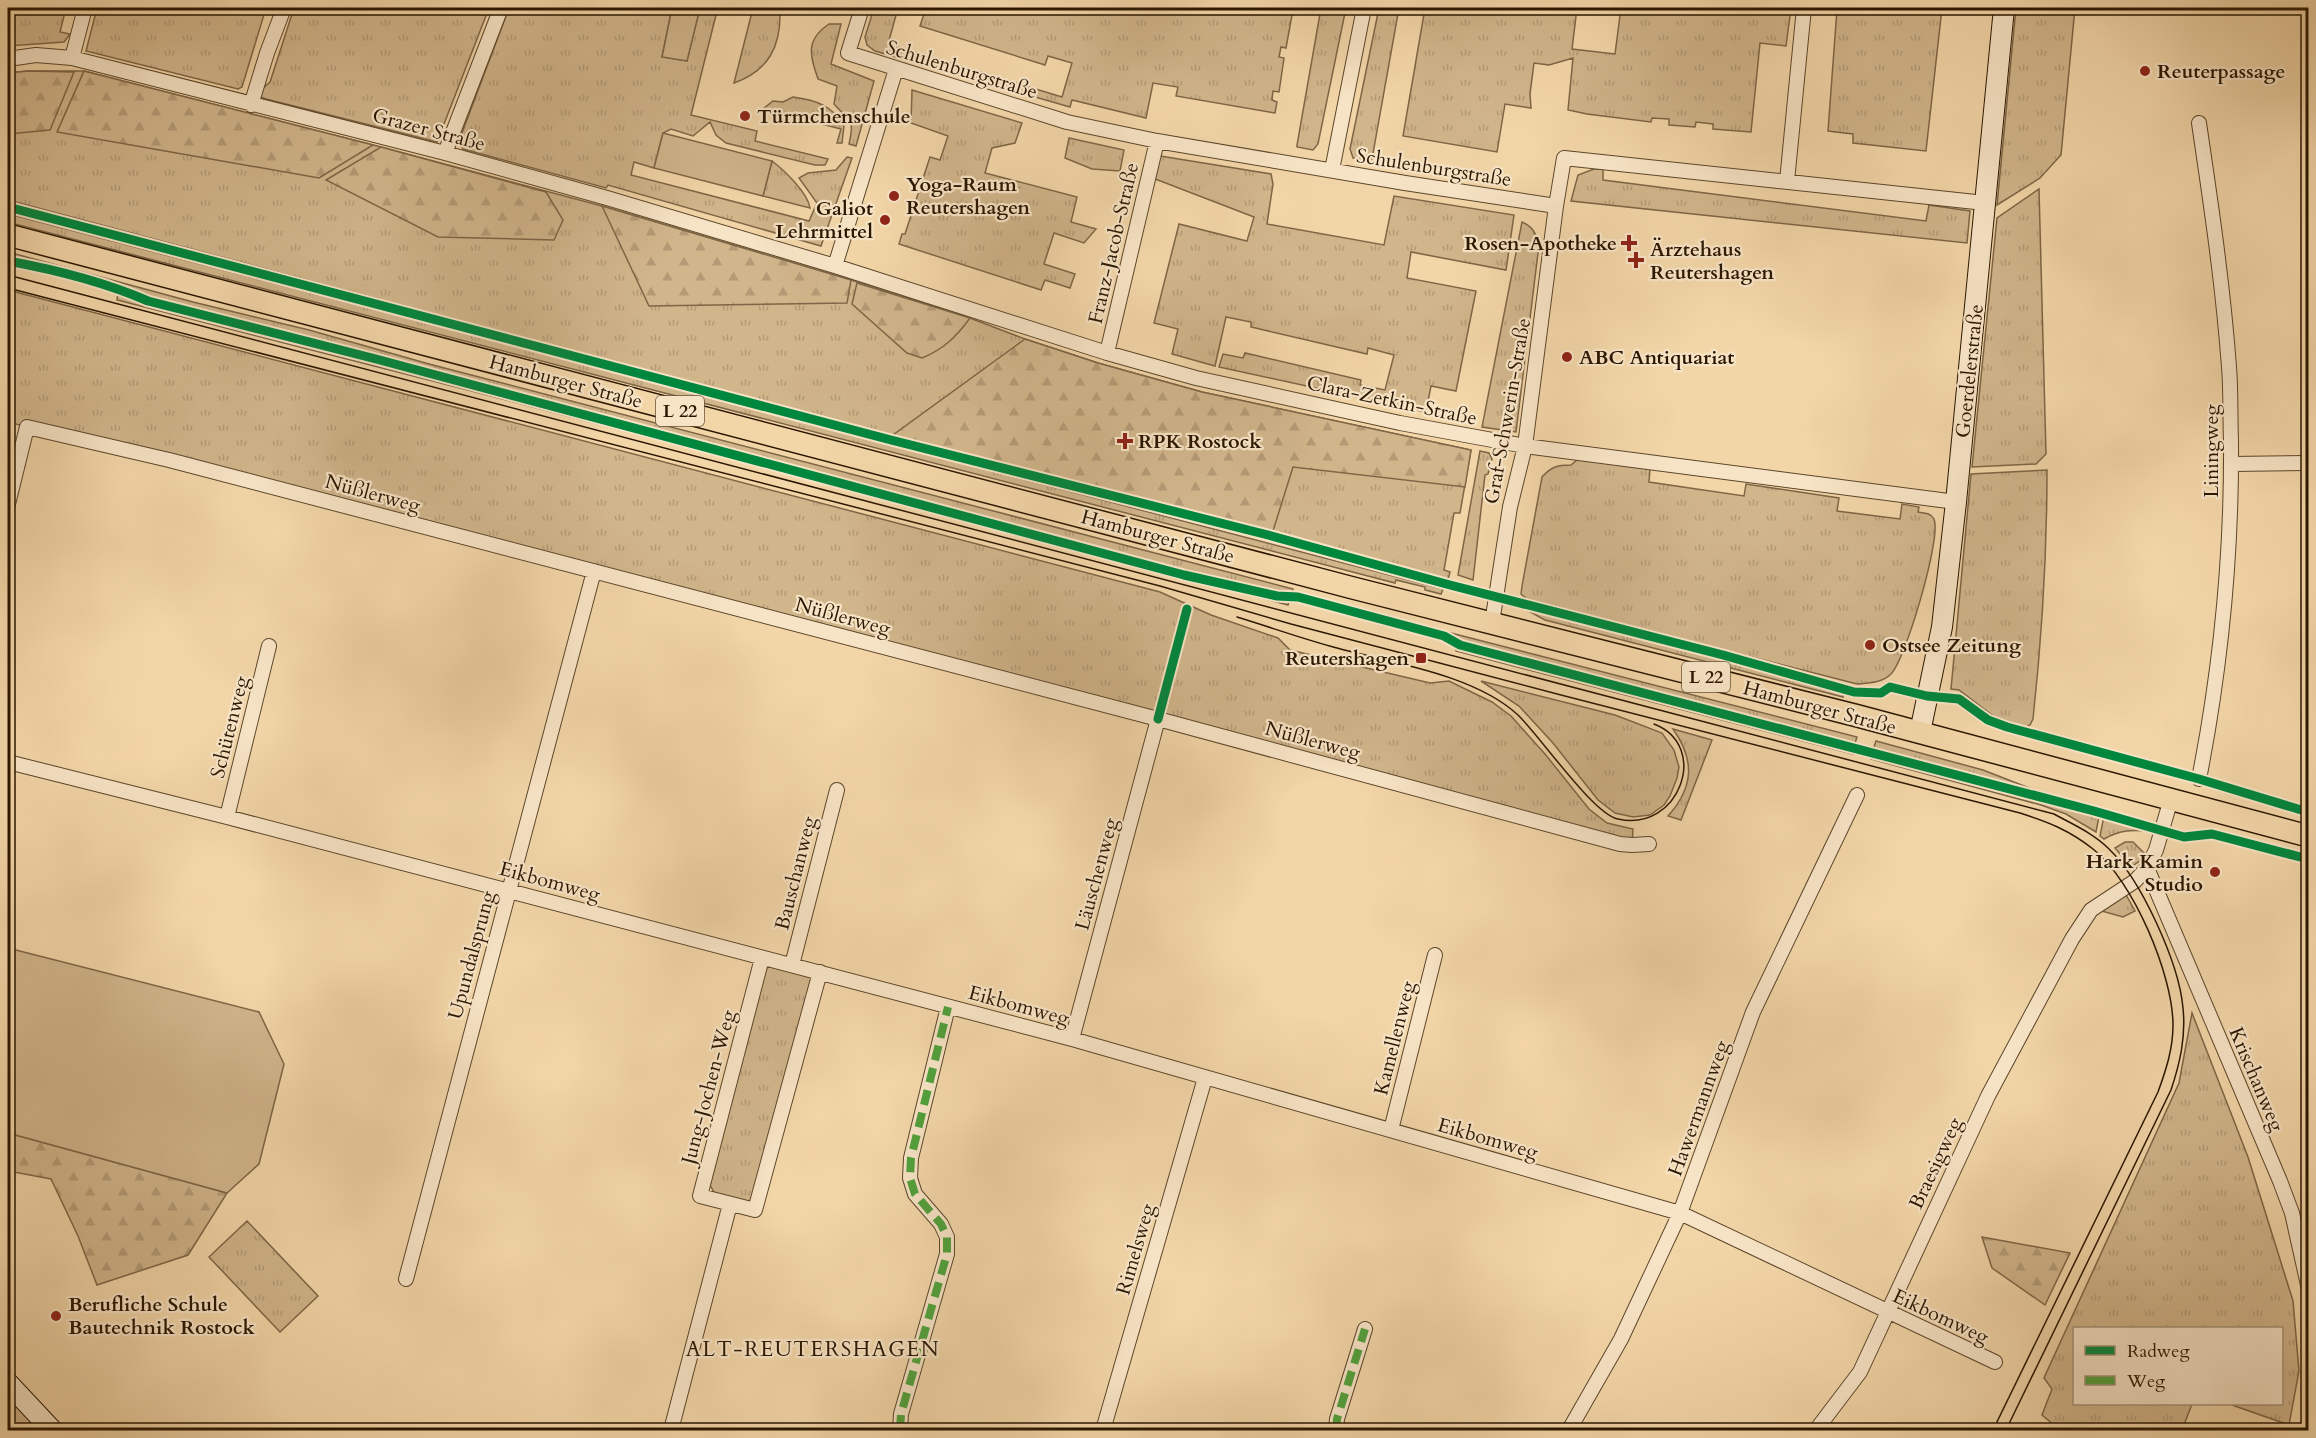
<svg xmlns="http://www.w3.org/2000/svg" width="2316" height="1438" font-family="Cardo,serif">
<defs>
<pattern id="grass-tufts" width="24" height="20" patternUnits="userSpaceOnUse" patternTransform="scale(1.5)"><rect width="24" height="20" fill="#d1b58b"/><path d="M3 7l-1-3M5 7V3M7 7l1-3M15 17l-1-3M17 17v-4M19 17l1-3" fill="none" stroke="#b49b76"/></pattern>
<pattern id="forest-firs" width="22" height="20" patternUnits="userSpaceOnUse" patternTransform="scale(1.5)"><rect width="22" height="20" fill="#d1b58b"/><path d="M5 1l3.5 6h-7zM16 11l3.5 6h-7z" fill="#b49b76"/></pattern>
</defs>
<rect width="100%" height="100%" fill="#f3d6a8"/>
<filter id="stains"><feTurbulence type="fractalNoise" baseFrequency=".00333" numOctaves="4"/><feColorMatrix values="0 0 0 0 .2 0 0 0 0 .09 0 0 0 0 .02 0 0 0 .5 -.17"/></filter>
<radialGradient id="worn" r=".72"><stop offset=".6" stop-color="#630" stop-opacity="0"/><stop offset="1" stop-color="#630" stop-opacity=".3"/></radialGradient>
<path fill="url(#grass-tufts)" stroke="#7e6646" stroke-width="1.5" d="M8 8H66L60 32 70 34 64 42 8 46Z
M97 8H266L242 87 238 89 86 51Z
M294 8H489L437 142 254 96 270 82Z
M509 8H672L662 57 687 61 699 11 716 15 691 115 757 131 755 141 828 159 825 165H815L726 143 716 135 710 122 693 136 671 129 663 133 654 168 634 162 631 175 809 221 817 203 799 178 808 173 836 170 847 157 852 158 821 246 608 185 606 188 463 149 459 141Z
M753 8H775L780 11C781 47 768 71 734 83Z
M874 8H898L888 44 1062 97 1072 63 1048 56 1045 65 920 26 926 8H1079L1094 10 1095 8H1288L1287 13 1292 15 1286 48 1281 47 1279 57 1284 58 1279 92 1273 91 1272 100 1277 102 1275 113 1176 96 1178 87 1153 83 1146 118 1072 100 1070 107 875 51 867 45 865 37Z
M1321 8H1346L1318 144 1313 150 1297 147V145Z
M1379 8H1399L1372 159 1353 158 1350 149Z
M1425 8H1577L1572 49 1615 54 1621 8H1791L1786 46 1760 43 1751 132 1713 129V124L1696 122 1695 127 1669 125V119L1652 118 1651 122 1587 114 1568 110 1573 58 1549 65 1534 63 1530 94 1531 108 1505 104 1497 152 1403 136Z
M1863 8H1942L1926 151 1853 143V134L1828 131 1837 9 1863 12Z
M2016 8H2075L2061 155 2040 178 1997 205Z
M829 24H841L831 64 874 81 856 146 849 144C855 118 850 122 834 104L837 86 818 79C810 55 805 40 829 24Z
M28 71H84L381 147 602 206 851 280 970 318 1025 339 1098 363 1202 392 1471 450 1460 513H1454L1444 570 1450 572 1448 580 883 434 8 200V73Z
M912 90 1022 123 1015 143 992 148 985 173 1077 197 1071 222 1096 229 1084 243 1054 233 1044 264 1075 274 1070 288 1045 280 1041 290 899 244 902 234H905L930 157 940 160 948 136 911 123Z
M793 97C816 100 833 106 844 126L842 143H837L841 129 763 109 773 101 783 102Z
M1069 138 1124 150 1120 171 1092 169 1065 158Z
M1154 155 1271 174 1273 184 1267 224 1384 245 1394 196 1514 215 1506 270 1411 252 1407 278 1476 291 1456 391 1431 386 1426 412 1219 367 1223 354 1243 358 1245 353 1361 380 1360 385 1385 390 1394 355 1368 348 1367 354 1251 327V322L1226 317 1215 366 1172 354 1178 329 1154 323 1179 224 1247 241 1254 217 1150 177Z
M772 161C784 170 808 193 810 208L763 196Z
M1594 169H1603V180L1926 221 1929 205 1970 211 1967 243 1571 201 1578 175Z
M2039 189 2046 454 2036 464 1972 467 1997 218Z
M13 215 1443 589 1441 594 1425 590V587L1396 580 1395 583 11 223Z
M1522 222C1536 228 1538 238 1538 253L1516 432 1482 427Z
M8 252 193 302 309 330 429 364 1293 589 1292 593H1279L1216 578 305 339 149 301 115 285 88 276 8 259Z
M87 279 142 301 1273 598H1290L1288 605 464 389 117 300 118 293 91 285Z
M8 290 1160 592 1211 615 1278 638 1290 650 1430 683 1449 681 1492 702 1511 716 1545 754 1589 809 1607 823 1633 829 1632 845 8 422Z
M1480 451 1489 453 1492 459 1488 474 1485 475 1473 580 1458 575Z
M1579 458 1650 469 1649 482 1744 496 1746 484 1839 498 1837 511 1900 519 1902 504 1919 507 1918 512C1924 513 1931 513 1934 519 1942 537 1905 661 1891 674 1882 683 1869 683 1857 684L1527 599 1521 594 1522 586 1542 477C1551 467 1557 465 1571 465Z
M2047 470C2047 553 2042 636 2033 719L2030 725 2026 727 1996 718 1959 690 1951 689 1971 474Z
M1525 609 1844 692 1843 697 1545 620Z
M1451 633 1857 737 1854 746 1816 737 1459 642 1450 637Z
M1456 648 1854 750 1853 754 1456 651Z
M1481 681 1615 715 1662 733 1674 750 1679 767 1677 778 1670 796 1664 805 1650 815 1633 817 1615 813 1598 800 1553 743 1519 706Z
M1673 729 1712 740 1681 820 1668 816C1694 787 1695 760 1673 729Z
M1876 741 1983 770 2042 793 2136 818 2141 821 1873 750Z
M1871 756 2099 816 2096 832 2066 814 2041 805 1871 759Z
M2104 816 2150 829V832C2133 829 2120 830 2104 839L2100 836Z
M2213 830 2305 853 2303 855 2209 833Z
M2125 842H2133L2145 854 2144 858 2131 867 2115 848Z
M2125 893 2135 911 2123 917 2098 910Z
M767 964 815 978 751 1204 715 1194 710 1185Z
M2192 1013 2248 1157 2293 1301 2299 1371 2289 1425 2229 1404H2282V1328H2074V1404H2192L2182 1430H2060L2042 1415 2052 1389 2044 1378 2179 1083Z
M247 1221 318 1296 280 1332 209 1257Z"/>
<path fill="url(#forest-firs)" stroke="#7e6646" stroke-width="1.5" d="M28 71 74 72 50 130 8 134V73Z
M84 71 373 145 319 178 57 132Z
M381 147 546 192 563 220 554 240 438 237 326 180Z
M602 206 851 280 847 303 649 306Z
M857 283 970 318C956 337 944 349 922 358L907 353 852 304Z
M1025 339 1098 363 1202 392 1471 450 1465 487 1293 467 1272 534 893 435Z
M8 1133 227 1193 188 1255 97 1285 78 1236 51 1179 8 1171Z
M1982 1237 2070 1253 2045 1305 1992 1268Z
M8 1397 39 1430H8Z"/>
<path fill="#d1b58b" stroke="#7e6646" stroke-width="1.5" d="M672 8H700L687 61 662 57Z
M663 133 772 161 763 196 654 168Z
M8 948 259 1012 284 1064 259 1164 227 1193 8 1133Z"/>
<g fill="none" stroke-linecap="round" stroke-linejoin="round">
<g stroke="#5c462a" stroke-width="16">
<path id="street" d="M862 8 848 53 1067 122 1157 141 1405 183 1556 206 1564 158 1985 203
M72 58 85 8
M8 59 36 55 72 58 445 153 607 198 835 266 1107 353 1196 378 1400 423 1525 446 1956 502
M251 105 267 53 284 8
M2199 123C2211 204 2223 285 2229 367 2231 391 2230 415 2231 440 2232 554 2221 667 2199 779
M445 153 501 8
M1332 170 1364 8
M1787 181 1804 8
M835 266 896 69
M1107 353 1157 141
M2231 464 2308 463
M8 504 27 427 169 460 1158 719 1620 844 1632 845 1649 844
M1492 623 1510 507 1525 446 1556 206
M8 762 227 817 1072 1039 1680 1213 1995 1362
M227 817 269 646
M2147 868 2280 1181 2292 1213 2308 1285
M762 958 700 1196 755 1210 820 972
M792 965 837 790
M1072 1039 1158 719
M1391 1130 1435 955
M406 1279 594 571
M671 1430 730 1204
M900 1430 901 1414 947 1254V1237L941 1224 915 1194 910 1178 911 1158 948 1007
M1103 1430 1205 1078
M1336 1430 1337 1419 1365 1329
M1569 1430 1621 1339 1680 1213 1753 1012 1857 795
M1816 1430 1860 1372 1988 1096 2072 939 2091 910 2135 881 2147 868 2156 850 2171 799
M2306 1430 2308 1424"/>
</g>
<g stroke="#2a1600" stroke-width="22">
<path id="secondary" d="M1920 732 1942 627 1956 502 2004 8
M8 1383 52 1430"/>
</g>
<g stroke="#2a1600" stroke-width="24">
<path id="primary" d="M8 235 1353 588 1858 716 2308 836"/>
</g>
<use href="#street" stroke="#f7e4c6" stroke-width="14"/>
<use href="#secondary" stroke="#f7e4c6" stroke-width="20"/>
<use href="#primary" stroke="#f3d6a8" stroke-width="21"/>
<path stroke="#2a1600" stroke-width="1.5" d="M8 275 2054 814C2072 824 2093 833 2108 848 2141 879 2179 963 2183 1008 2186 1037 2180 1063 2171 1090L2006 1430
M8 288 1160 586 1291 624 1561 695 2020 813C2048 822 2069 830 2093 849 2133 880 2173 975 2173 1025 2173 1049 2166 1070 2158 1092L1993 1430
M1237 617C1270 627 1303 639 1337 648 1393 663 1475 675 1518 715 1540 736 1593 814 1618 819 1679 833 1711 746 1654 724"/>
<path stroke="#51a13c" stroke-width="8" stroke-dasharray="15 8" stroke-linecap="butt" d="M900 1430 901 1414 947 1254V1237L941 1224 915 1194 910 1178 911 1158 948 1007
M1336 1430 1337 1419 1365 1329"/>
<g stroke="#f7e4c6" stroke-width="13">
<path id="cycleway" d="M8 207 891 440 1268 535 1450 585 1723 655 1854 692 1881 693 1890 687 1927 696 1959 699 1988 720 2007 727 2199 779 2308 812
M8 261C57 270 102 281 148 301L376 359 1184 575 1277 596 1298 597 1444 636 1460 645 2094 811 2184 837 2212 834 2308 859
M1158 719 1187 609"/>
</g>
<use href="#cycleway" stroke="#00873e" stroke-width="9"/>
</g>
<g fill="#8f2418" stroke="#f7e4c6" stroke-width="2">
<circle cx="2145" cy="71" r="6"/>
<circle cx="745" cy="116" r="6"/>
<circle cx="894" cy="196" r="6"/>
<circle cx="885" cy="220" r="6"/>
<path d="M1626 234h6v6h6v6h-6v6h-6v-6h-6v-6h6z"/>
<path d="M1633 251h6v6h6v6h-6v6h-6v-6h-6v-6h6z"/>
<circle cx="1567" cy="357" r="6"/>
<path d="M1122 432h6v6h6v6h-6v6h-6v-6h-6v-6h6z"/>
<circle cx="1870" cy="645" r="6"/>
<rect x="1415" y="652" width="12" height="12" rx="3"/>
<circle cx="2215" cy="872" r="6"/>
<circle cx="56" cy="1316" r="6"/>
</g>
<g text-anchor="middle" stroke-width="4.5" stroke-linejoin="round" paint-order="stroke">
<g fill="#f7e4c6" stroke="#68543b" stroke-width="1.5">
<rect x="656" y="396" width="48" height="30" rx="4.5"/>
<rect x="1682" y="662" width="48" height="30" rx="4.5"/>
</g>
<g font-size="18" font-weight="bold" fill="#2a1600">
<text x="680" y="417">L 22</text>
<text x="1706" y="683">L 22</text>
</g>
<g font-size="20" fill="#2a1600" stroke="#f7e4c6">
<text transform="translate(962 69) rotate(17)" y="7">Schulenburgstraße</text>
<text transform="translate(429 129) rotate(15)" y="7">Grazer Straße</text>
<text transform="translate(1434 167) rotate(9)" y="7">Schulenburgstraße</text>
<text transform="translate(1113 243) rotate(-77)" y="7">Franz-Jacob-Straße</text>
<text transform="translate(1969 371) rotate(-84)" y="7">Goerdelerstraße</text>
<text transform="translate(566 381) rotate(15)" y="7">Hamburger Straße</text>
<text transform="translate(1392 400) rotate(12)" y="7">Clara-Zetkin-Straße</text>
<text transform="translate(1507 411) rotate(-80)" y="7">Graf-Schwerin-Straße</text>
<text transform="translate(2211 451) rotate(-90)" y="7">Liningweg</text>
<text transform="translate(373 493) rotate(15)" y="7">Nüßlerweg</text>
<text transform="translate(1158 536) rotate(15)" y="7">Hamburger Straße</text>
<text transform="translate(843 616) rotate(15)" y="7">Nüßlerweg</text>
<text transform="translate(1820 707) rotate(15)" y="7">Hamburger Straße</text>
<text transform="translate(229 727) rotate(-76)" y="7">Schütenweg</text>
<text transform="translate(1313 740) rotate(15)" y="7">Nüßlerweg</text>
<text transform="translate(795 873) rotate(-76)" y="7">Bauschanweg</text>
<text transform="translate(1096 874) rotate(-75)" y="7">Läuschenweg</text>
<text transform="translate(550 881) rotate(15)" y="7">Eikbomweg</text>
<text transform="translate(471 955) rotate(-75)" y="7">Upundalsprung</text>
<text transform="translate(1019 1005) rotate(15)" y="7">Eikbomweg</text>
<text transform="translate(1394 1038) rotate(-76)" y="7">Kamellenweg</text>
<text transform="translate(2257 1079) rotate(67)" y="7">Krischanweg</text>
<text transform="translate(708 1087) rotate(-75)" y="7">Jung-Jochen-Weg</text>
<text transform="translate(1698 1108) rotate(-70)" y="7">Hawermannweg</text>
<text transform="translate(1488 1138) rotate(16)" y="7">Eikbomweg</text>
<text transform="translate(1935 1163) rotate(-65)" y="7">Braesigweg</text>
<text transform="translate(1135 1249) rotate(-74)" y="7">Rimelsweg</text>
<text transform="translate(1941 1316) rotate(25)" y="7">Eikbomweg</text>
</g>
<g font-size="20" font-weight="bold" fill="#2a1600" stroke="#f7e4c6" text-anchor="start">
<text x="2157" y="78">Reuterpassage</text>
<text x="757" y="123">Türmchenschule</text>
<text x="906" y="191">Yoga-Raum<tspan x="906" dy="23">Reutershagen</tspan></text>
<text x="873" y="215" text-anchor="end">Galiot<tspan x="873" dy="23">Lehrmittel</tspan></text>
<text x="1617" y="250" text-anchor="end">Rosen-Apotheke</text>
<text x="1650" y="256">Ärztehaus<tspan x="1650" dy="23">Reutershagen</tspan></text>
<text x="1579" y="364">ABC Antiquariat</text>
<text x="1138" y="448">RPK Rostock</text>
<text x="1882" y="652">Ostsee Zeitung</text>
<text x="1409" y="665" text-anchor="end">Reutershagen</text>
<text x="2203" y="868" text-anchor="end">Hark Kamin<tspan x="2203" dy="23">Studio</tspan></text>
<text x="68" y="1311">Berufliche Schule<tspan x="68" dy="23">Bautechnik Rostock</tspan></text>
</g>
<g font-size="21" letter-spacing="1.5" fill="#2a1600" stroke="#f7e4c6">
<text x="813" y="1356">ALT-REUTERSHAGEN</text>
</g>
</g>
<rect width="2316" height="1438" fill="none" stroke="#f3d6a8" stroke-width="30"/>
<rect x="9" y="9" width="2298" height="1420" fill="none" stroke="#2a1600" stroke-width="3"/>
<rect x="15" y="15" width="2286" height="1408" fill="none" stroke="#2a1600" stroke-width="1.5"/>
<rect x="2073" y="1327" width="210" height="78" fill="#f7e4c6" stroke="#a59277" stroke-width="1.5"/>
<rect x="2085" y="1346" width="30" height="9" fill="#00873e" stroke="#a59277" stroke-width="1.5"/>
<text x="2127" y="1357" font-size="18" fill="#2a1600">Radweg</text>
<rect x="2085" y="1376" width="30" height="9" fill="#51a13c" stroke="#a59277" stroke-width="1.5"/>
<text x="2127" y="1387" font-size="18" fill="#2a1600">Weg</text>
<rect width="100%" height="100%" filter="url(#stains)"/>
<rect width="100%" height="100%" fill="url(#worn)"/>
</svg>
